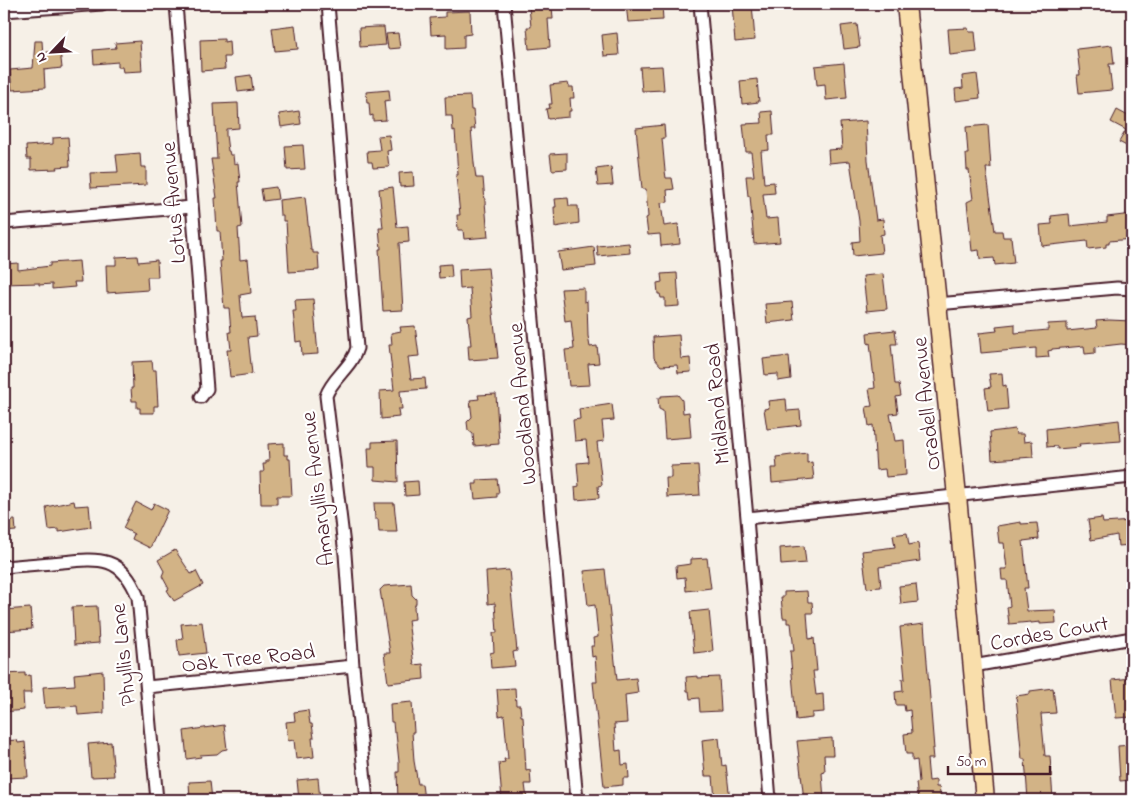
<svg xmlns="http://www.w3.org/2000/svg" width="1136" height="804" font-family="'Indie Flower',sans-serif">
<rect width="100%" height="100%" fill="#f6f0e7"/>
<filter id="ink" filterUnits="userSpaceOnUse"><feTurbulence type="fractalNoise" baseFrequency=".02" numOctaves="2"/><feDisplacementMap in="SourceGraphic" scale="10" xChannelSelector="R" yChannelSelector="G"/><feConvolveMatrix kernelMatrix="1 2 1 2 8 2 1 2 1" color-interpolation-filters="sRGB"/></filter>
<g filter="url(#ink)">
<path fill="#d2b386" stroke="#4a1f2b" d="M626 4H662L663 20 628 22Z
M732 4H752L755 40 735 42Z
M552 5 553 19H548L550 47 529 49 527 27H531L529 7Z
M470 11 471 34 464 35V48L446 49V34L431 35 430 18 445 17V12Z
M857 24 860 47 844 49 841 26Z
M295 25 298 49 275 51 272 28Z
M375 27H384L386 45 360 47 359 28Z
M968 28 969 32H975L977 52 950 55 948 29Z
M398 33 400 48 388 49 386 34Z
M617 33 619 55 604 56 602 35Z
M224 39V42L229 41 230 57H224L225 69 201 71 200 40Z
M35 41H42L43 56 47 52 60 50 62 68 44 70 45 88 12 90 10 70 33 68Z
M140 41 142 71 123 72 122 67H118V62L94 64 93 50 116 48 115 43Z
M1112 45 1114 64H1109L1112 90 1079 93 1077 75H1080L1077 49Z
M844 63 847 98 826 100 825 84 817 85 815 66Z
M662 66 664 90 642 91 640 67Z
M977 74 980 98 956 101 955 89 963 88 962 76Z
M251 75 253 90 238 92 236 77Z
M757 79 759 102 742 104 740 81Z
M568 83 569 87H573L574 98H570L571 111H569V117L548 119 546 109 550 108 549 104H552L550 85Z
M389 90 390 100 384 101 386 120 373 121V115L370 116 369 103H367L366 92Z
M470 96 471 110H473L475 129H471L474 163 476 178H483L488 237 464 239 463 230H458L457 215H460L456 175H458L455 130 453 131 452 116H446L445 97Z
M238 103 239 128 226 129V135L228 151H229L230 155H233L234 164 238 163 240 182H238L242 227 238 228 240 260 248 259 251 293 240 295 242 318 255 317 257 336 248 337 252 374 230 377 227 350H231L229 332H231L229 308H224L220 261H222L220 231H217L215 198H217L211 159H217L214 104Z
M1117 110 1132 118V149L1119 142 1126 130 1111 122Z
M299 111 301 124 281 127 279 114Z
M772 111 774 135H768L769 150 761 151 764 183 774 182 775 193 763 194 766 219 778 218 780 242 754 244 750 196H748L746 176H754L751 152H746L743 124 762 123 761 112Z
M866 121 868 160 876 220 883 219 884 234 880 235 882 253 853 256 852 242 860 241 859 221 850 161 829 163 828 150 842 149 840 123Z
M664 125 665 138H662L665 171 666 178H672L674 189 667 190 668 202 661 203 664 226 678 224 680 244 661 246 660 234 648 235 646 218 648 217 646 189H642L636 128Z
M988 125 991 168H986L995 231H1002L1003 237H1011L1014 263 995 265 994 258 980 259 979 250 972 251 967 202 973 199 969 170H967L966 154H968L966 127Z
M389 135 391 150 387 151 389 167 373 168 372 162H368L367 151 380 150 378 136Z
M68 137 70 166 56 167 57 169 31 170V159H27L26 146 53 144V138Z
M303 145 305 169 287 170 285 146Z
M140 153 141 167H146V185L91 188 90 173 118 172 116 155Z
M567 153V169L552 170 550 154Z
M611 167 613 185 598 186 596 169Z
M413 172 414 186 400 187 399 173Z
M276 187 278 199 263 201 261 189Z
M393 187 397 227 408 226 409 242 399 243 403 310 383 311 379 249H381L379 228H383L379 189Z
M305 197 311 250H313V253H318L319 270 289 272 286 221H283V215H280L279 200Z
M568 198 569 206H578L579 223 555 227 554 207H556L555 199Z
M1069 214 1070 226 1107 222V217L1132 214V239L1109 241V244H1106V247L1088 249 1087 241 1042 246 1040 225 1052 224 1051 216Z
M629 243 630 253 598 256 597 246Z
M594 247 596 266 561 270 558 252Z
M137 256 138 262 157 260 158 277H147L148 290 107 293 106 265H116V257Z
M79 261 81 282H74L75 287 52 289V284L39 285V283L4 284V264L18 263V270L50 266V263Z
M451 264 452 277 439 278 438 265Z
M488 268 498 358 469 360 468 345H471L468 317 472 316 470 288 460 289 459 270Z
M677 273 679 306 665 307V298H661L660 294H658L657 283 662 282 661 274Z
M883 274 887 309 867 311 863 276Z
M584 288V302L587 301 588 336 590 347 597 346 599 363 588 364 590 385 569 386 565 350 574 349 571 320 565 321 561 289Z
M313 299 318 354 302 355 301 341 296 342 293 311H296L295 300Z
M792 302 794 320 767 323 765 304Z
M1109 320 1132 321V345L1121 344 1095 347V353L1085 354 1084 346 1052 349V350L1048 351 1049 357 1036 358V348L981 353 979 333 997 331 996 326 1015 324V333L1048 330V324L1067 323V331L1097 328 1096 321Z
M415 326 419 356 408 357 411 379 425 378 426 389 400 391 402 409H398L399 417 381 419 380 391 394 390 389 345H392L391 333 401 331 400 327Z
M895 330 897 344H891L895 384H899L901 396 896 397 898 413 890 414 895 441 904 440 906 475 886 477 885 469 876 470 873 425 869 426 866 407 872 406 869 389 875 388 870 343 868 344 867 333Z
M679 335 681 359 690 358 691 372 678 373 677 365 661 366 654 358 653 337Z
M789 356 791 379 778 381V374L765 375 763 359Z
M152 361 153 370H156L158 406H154V413H140V408H137V401H132L131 388H133L132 362Z
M1002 373 1003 386 1006 385 1008 409 988 411 985 388 991 387 989 374Z
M496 394 499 444 474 446 473 434 468 430 467 422 472 417 470 400 479 399 478 395Z
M678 395 682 400 683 413 689 412 691 437 665 439 663 411 659 409 658 398H661V396Z
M786 399 787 411 800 410 801 425 767 429 764 409 769 408 768 401Z
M612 404 614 420 602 421 604 441 597 442 602 485 598 486 599 498 576 500 575 487 579 486 577 463 588 462 586 440 575 441 573 420 580 419 579 409Z
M1119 420 1121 441 1079 444 1080 447 1057 449V446L1047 447 1046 429Z
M1015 429 1016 434H1023L1024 442 1032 441 1033 457 992 460 990 432Z
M397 441 398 482 375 480V467H369L368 448H372V442Z
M284 443V455H288V459H290L292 496H277V504H261L260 472H264L263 464H266V461H269L268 444Z
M807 453V463L812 462 814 479 772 483 771 468H777L776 457Z
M698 465 700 495 667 497 666 478H671V466Z
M497 479 499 493H497V497L475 499 473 484H477V480Z
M418 481 419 495 405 496 404 482Z
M74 501 75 506 89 505 91 527 59 532V529L49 530 46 507Z
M136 502 151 510 154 503 168 510 150 548 132 539 134 534 123 528Z
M374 503H394L397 532H379L378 519H375Z
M1102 518 1103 523 1132 521V545L1118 546 1117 535 1091 540 1088 520Z
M15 520 16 531 4 532V521Z
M1021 522V524L1037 523 1039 539 1023 541 1028 588H1024L1027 611 1055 610 1056 623 1040 624V622L1031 623V622L1009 624 1007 607 1010 606 1007 580H1002L1001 569H1007L1004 543H999L997 526Z
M907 533 909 545 918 543 920 561 879 567 881 587 867 588 862 551 895 547 893 535Z
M804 546 806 563 781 565 780 548Z
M175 550 191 574 196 571 203 585 174 601 167 590 169 589 162 576 164 571 158 560Z
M707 558 711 588 686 591 685 577 677 578 676 566 691 564V559Z
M605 569 617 680 636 678 638 693 625 695 627 723 614 724 616 751 621 750 622 765 628 764 629 778H623V785L604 787 593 682H597L595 656 592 657 591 646H594L593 638 598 637 595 605 588 606 584 571Z
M509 570 517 651 513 652 515 666 491 668 490 653 494 652 493 633H497L495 603 488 604 486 572Z
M411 584 412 595 416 599V603L414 607 415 619 408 620 414 665 423 664 424 679 388 683 384 653H390L380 590 384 586Z
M916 584 918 602 901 604 899 586Z
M807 591 808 602H812L813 613H807L809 639 814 638 817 671H813L816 695 823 694 824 712 812 713V718L796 720 790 651H794L791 623H787V618H783L781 597H784V592Z
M97 606 99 643 74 645 72 607Z
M30 608 32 629 4 631V610Z
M709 610 713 651 694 653 690 612Z
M202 622 206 653 179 656 177 640 183 639 181 624Z
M924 624 934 749H932L933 759H927L929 781 936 780V787H939L941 800H918L916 783 919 782 917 760 912 761V754H906L904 734 912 733 910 710 905 711 904 705H896L895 692 903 691 902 679H905L900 627Z
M103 671 104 713 78 715 77 706 45 708 43 687 75 685 74 674Z
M25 673V676L30 675 31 693H23L24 710 4 712V674Z
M698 676V678L719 677 721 711 700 712 699 698 690 699 689 691H687L686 677Z
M1132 678V717L1116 718 1112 680Z
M515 688 516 705H520L521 716H523L526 771 530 770 531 784H525L527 799 502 800 499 763 505 762 504 759H508L504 715 499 716 497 689Z
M1053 688 1056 713 1041 714 1045 756H1050L1053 800H1028L1025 759H1022L1016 696 1030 694V691Z
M412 702 414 732H412L414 761 418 784H422L424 800H398L397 772H399V762L396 733H394L393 722H391L390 704Z
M308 710 310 724H312L314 738H312L314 757 296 759 294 740 288 741 286 722 295 721 294 712Z
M224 725 227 749 222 750 217 754 200 755 201 757 187 759 184 731Z
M719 738 722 766 726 765 730 800H715L713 776H705L702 740Z
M832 738 833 755H824L825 772 822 773 824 800H804L797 741Z
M17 740 18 743 25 742 28 777 6 778 4 741Z
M111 742 114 776 91 777 88 744Z
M1132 745V780L1120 781 1118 746Z
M318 778 320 800H299L297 780Z
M210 781 212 800H190L189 782Z"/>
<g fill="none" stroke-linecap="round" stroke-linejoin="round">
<g stroke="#4a1f2b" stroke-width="15">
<path id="street" d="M176 4 207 389 201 397
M328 4 357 348C352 367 332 378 326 396L345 554 353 666 367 800
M504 4 577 800
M700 4 747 518 770 800
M4 11 102 4
M4 223 192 207
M937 304 1117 288 1132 289
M747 518 1132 477
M4 567C23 565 43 564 62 562 100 558 122 556 138 597L157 800
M973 666 1132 638
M147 687 353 666"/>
</g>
<g stroke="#4a1f2b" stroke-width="21">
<path id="primary" d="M906 4 957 496 985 800"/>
</g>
<use href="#street" stroke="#fff" stroke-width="11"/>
<use href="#primary" stroke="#f9deab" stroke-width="18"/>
</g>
</g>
<g text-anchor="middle" stroke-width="4.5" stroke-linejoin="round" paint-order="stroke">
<g font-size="22" fill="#4a1f2b" stroke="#fff">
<text transform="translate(172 203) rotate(-95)" y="8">Lotus Avenue</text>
<text transform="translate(521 404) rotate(-95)" y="8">Woodland Avenue</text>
<text transform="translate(716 404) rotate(-95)" y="8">Midland Road</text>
<text transform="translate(925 404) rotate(-96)" y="8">Oradell Avenue</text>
<text transform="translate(316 489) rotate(-97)" y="8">Amaryllis Avenue</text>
<text transform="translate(1049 632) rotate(-10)" y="8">Cordes Court</text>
<text transform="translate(122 655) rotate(-96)" y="8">Phyllis Lane</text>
<text transform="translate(248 657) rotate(-6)" y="8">Oak Tree Road</text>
</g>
</g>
<rect width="1136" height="804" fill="none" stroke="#fff" stroke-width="20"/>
<rect x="10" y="10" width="1116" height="784" fill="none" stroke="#4a1f2b" stroke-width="2" filter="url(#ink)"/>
<g transform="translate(52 52) rotate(245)" stroke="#ffffff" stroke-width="4" paint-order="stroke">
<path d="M0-4L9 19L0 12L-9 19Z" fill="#4a1f2b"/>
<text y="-8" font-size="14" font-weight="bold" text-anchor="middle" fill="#4a1f2b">N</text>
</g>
<path d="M948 766v8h102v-8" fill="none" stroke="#4a1f2b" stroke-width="2.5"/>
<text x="956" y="766" font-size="15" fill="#4a1f2b" stroke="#ffffff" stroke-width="4" paint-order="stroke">50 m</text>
</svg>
